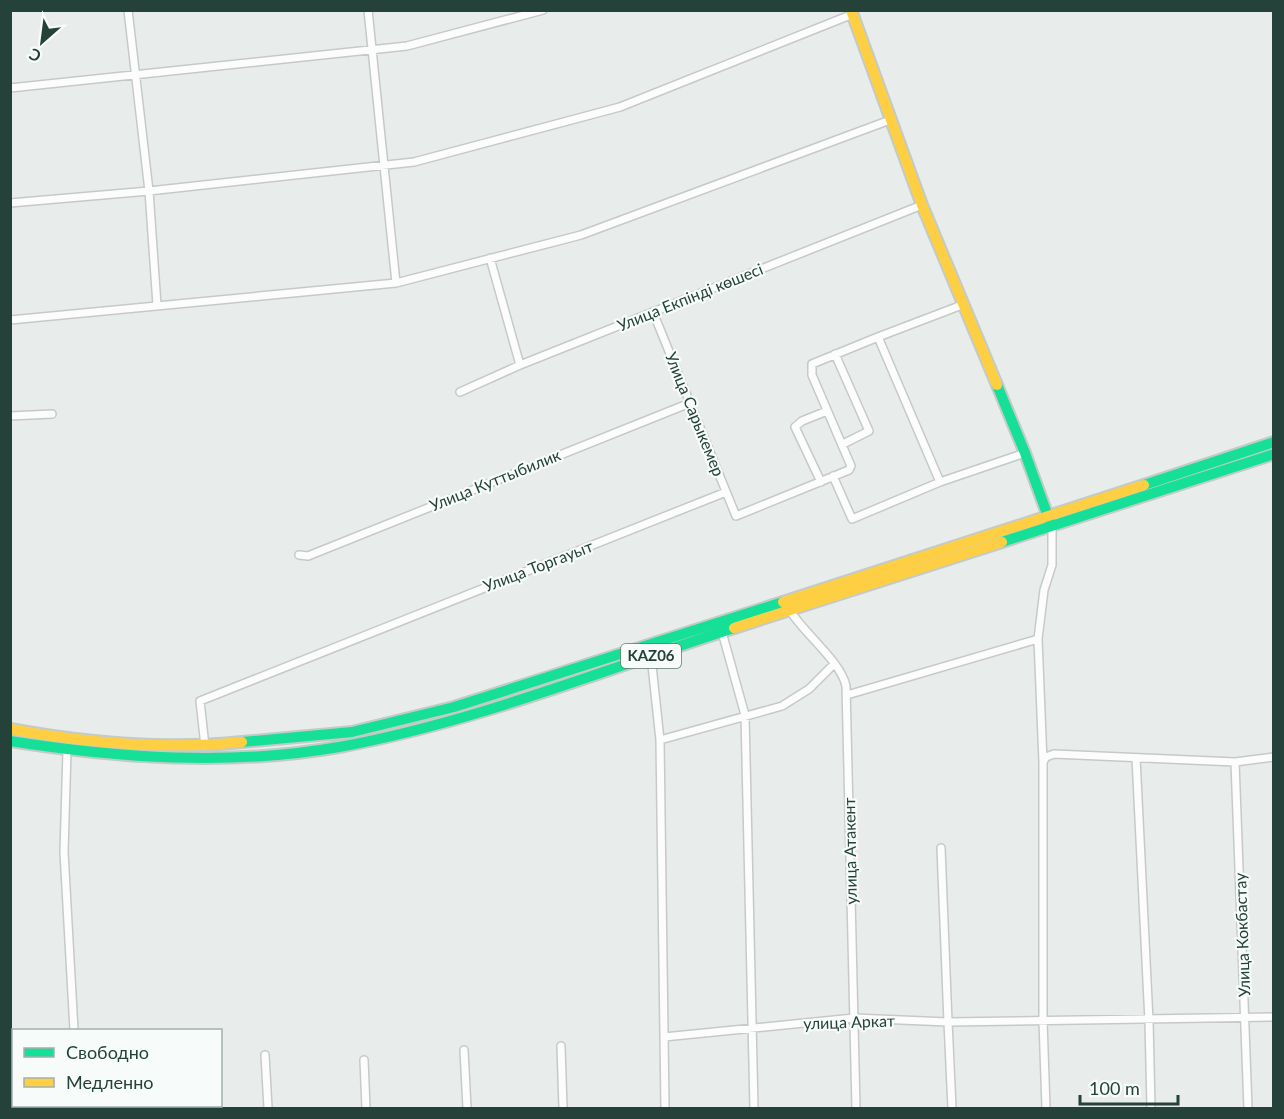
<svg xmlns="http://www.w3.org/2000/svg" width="1284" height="1119" font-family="Lato,sans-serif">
<rect width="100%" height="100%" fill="#e8edeb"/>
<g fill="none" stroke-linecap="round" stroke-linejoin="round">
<g stroke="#c5cac8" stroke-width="10">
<path id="street" d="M128 10 149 191 157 305
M368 10 396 283
M10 88 407 46 543 10
M10 203 149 191 414 162 620 107 853 14
M490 258 520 365
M653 312 736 516 849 470 851 466 812 375V364L878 337 940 482
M10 320 396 283 581 235 890 120
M878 337 962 305
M835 354 869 431 843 444
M460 392 520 365 922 205
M10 416 52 414
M833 476 852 519 940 482 1025 453
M821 482 795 427 802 421 827 411
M299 555 308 556 690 403
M791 612C805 634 841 662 846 686L856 1108
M722 632 745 715 754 1108
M651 656 660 740 665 1108
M847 695 1038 639
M660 740 782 706 809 689 834 664
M205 746 200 701 726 492
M67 751 64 852 74 1030
M1136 758 1149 1021 1151 1108
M1043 762 1046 757 1054 754 1235 762 1274 757
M1235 762 1248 1108
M941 848 948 1022 1274 1017
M664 1037 854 1018 948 1022 952 1108
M561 1046 563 1108
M10 1049H14
M464 1050 467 1108
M265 1055 268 1108
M364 1060 366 1108
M77 1106V1108
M172 1106V1108
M1046 1108 1043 1021V762L1038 639 1044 590 1052 565V528"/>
</g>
<g stroke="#c3cbc8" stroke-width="14">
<path id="fast" d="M997 385 1025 453 1050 522
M1144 485 1274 442
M1002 542 1274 454
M10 741C118 758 231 766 339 747 475 722 603 670 734 628
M242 742 352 732 454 707 783 602"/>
</g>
<g stroke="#c3cbc8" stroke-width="14">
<path id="slow" d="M851 10 922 205 997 385
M783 602 1144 485
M734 628 1002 542
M10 729C86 743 165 750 242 742"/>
</g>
<use href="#street" stroke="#fcfcfc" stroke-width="7"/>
<use href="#fast" stroke="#16e098" stroke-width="10"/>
<use href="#slow" stroke="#ffcf43" stroke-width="10"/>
</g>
<g text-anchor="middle" stroke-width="4.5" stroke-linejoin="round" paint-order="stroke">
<rect fill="#f7fbf9" stroke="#637a73" stroke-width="1.5" x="621" y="644" width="60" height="24" rx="4.5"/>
<g font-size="15" font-weight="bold" fill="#24423a">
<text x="651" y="661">KАZ06</text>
</g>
<g font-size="16" fill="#24423a" stroke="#f7fbf9">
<text transform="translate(690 297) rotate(-22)" y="6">Улица Екпінді көшесі</text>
<text transform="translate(695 414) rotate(68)" y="6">Улица Сарыкемер</text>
<text transform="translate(495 480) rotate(-22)" y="6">Улица Куттыбилик</text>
<text transform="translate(538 566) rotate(-21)" y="6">Улица Торгауыт</text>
<text transform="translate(850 851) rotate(-91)" y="6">улица Атакент</text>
<text transform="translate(1242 935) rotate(-92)" y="6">Улица Кокбастау</text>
<text transform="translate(849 1022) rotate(-2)" y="6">улица Аркат</text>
</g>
</g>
<rect width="1284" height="1119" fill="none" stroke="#24423a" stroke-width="24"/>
<rect x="12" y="1029" width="210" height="78" fill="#f7fbf9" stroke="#a3b1ad" stroke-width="1.5"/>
<rect x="24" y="1048" width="30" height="9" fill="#16e098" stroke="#a3b1ad" stroke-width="1.5"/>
<text x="66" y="1059" font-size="18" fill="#24423a">Свободно</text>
<rect x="24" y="1078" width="30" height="9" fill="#ffcf43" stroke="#a3b1ad" stroke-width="1.5"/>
<text x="66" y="1089" font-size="18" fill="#24423a">Медленно</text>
<g transform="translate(42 42) rotate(208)" stroke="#f7fbf9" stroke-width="4.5" paint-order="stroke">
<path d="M0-4.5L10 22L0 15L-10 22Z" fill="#24423a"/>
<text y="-9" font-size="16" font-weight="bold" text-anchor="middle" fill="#24423a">С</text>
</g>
<path d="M1080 1095v9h98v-9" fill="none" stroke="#24423a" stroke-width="3"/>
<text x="1089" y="1095" font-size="18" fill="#24423a" stroke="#f7fbf9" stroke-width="4.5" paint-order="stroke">100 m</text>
</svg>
